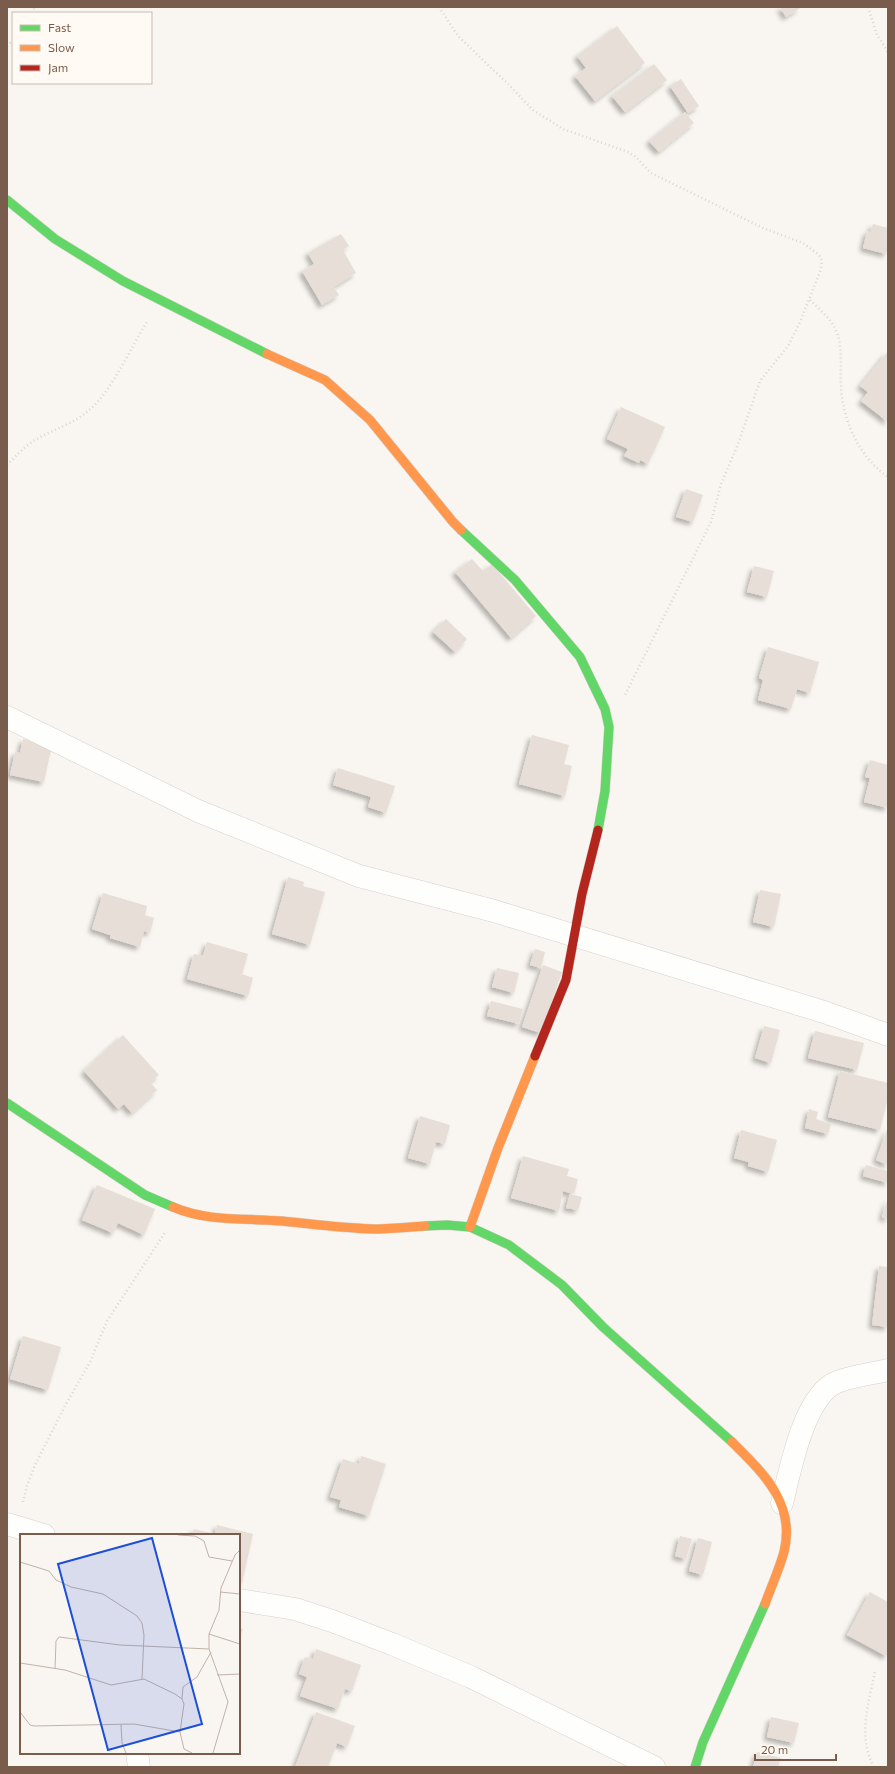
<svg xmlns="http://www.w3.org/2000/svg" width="895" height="1774" font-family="Commissioner,sans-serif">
<defs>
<filter id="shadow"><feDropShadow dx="-3.5" dy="3.5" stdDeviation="2" flood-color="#0004"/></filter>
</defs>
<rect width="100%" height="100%" fill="#f9f5f0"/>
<path fill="#e6ded7" filter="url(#shadow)" d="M780 7H799L800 8 786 17Z
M617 26 645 63 595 101 575 76 586 68 577 56Z
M654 64 667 80 625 112 612 96Z
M681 79 699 106 688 113 670 86Z
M685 112 694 123 659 152 649 141Z
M873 224 888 228V249L886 254 863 248 867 231 870 232Z
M341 234 349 246 343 250 356 273 334 287 339 295 322 305 302 271 314 264 308 253Z
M888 351V422L861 401 868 392 860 386Z
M621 407 665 427 648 464 640 460 639 463 624 456 628 449 607 439Z
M686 489 703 495 693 522 676 517Z
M472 559 483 571 492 564 536 616 511 638 455 572Z
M754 566 774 571 767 597 747 592Z
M446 619 467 639 455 652 433 632Z
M768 647 819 662 810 693 797 689 791 709 758 700 763 680 759 678Z
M532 735 569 745 564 764 572 766 565 796 519 784Z
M23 739 52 745 44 782 10 775 15 752 20 753Z
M870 760 888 765V808L864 802 870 778 865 777Z
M338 768 395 786 386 813 368 807 371 797 333 785Z
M288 877 304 882 303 886 325 892 310 945 272 934Z
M760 890 781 894 774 927 753 922Z
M103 893 147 906 145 915 154 918 150 933 144 931 140 947 110 938V935L92 929Z
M207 942 248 954 242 974 253 978 248 996 187 979 194 954 203 956Z
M535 949 545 952 541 968 530 965Z
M543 965 562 972 541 1033 522 1027Z
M497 968 519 973 514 993 492 987Z
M491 1001 523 1009 519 1024 487 1016Z
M764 1026 780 1030 771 1063 755 1058Z
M815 1031 864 1043 857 1070 808 1058Z
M123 1035 159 1075 150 1082 157 1090 132 1113 124 1104 118 1109 84 1071Z
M840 1071 888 1083V1098L880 1130 828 1117Z
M809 1109 818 1112 816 1119 831 1124 828 1134 805 1128Z
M420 1116 450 1125 445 1144 436 1142 430 1164 408 1158Z
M888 1127V1165L876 1160Z
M741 1130 777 1140 768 1172 748 1166 749 1162 734 1158Z
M523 1156 569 1169 567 1176 578 1179 574 1194 563 1191 559 1211 511 1198Z
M866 1165 888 1171V1183L863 1176Z
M97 1185 155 1209 144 1235 118 1223 113 1233 82 1220Z
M570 1194 582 1197 578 1210 566 1208Z
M888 1198V1219L882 1217Z
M879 1266 888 1267V1327L872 1325Z
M23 1336 61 1347 48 1390 10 1379Z
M361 1456 386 1464 369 1516 339 1507 341 1500 330 1497 343 1459 359 1464Z
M217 1525 253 1534 242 1583H239V1535H192L194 1529 215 1534Z
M680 1536 692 1539 686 1559 675 1556Z
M698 1538 712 1542 703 1575 689 1571Z
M870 1592 888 1602V1653L886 1656 847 1635Z
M239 1628 243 1629 239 1640Z
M316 1649 361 1665 352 1691 345 1689 338 1709 300 1696 307 1677 299 1674 305 1657 313 1659Z
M316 1712 355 1726 347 1747 337 1743 328 1767H295Z
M771 1717 799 1723 794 1743 767 1737Z
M757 1752 781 1758 778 1767H753Z"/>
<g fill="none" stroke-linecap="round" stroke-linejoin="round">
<g stroke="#d7d1cb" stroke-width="23">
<path id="street" d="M7 717 198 811 359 876 494 911 824 1012 888 1035
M782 1503C790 1471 804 1395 837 1382 853 1376 871 1374 888 1370
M7 1524 44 1535
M239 1600 295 1609 332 1621 392 1644 471 1677 654 1767
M137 1753 139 1767"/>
</g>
<g stroke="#d9d2cb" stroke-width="10">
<path id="fast" d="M7 200 55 239 123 281 267 354
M461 530 515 580 580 657 605 709 609 727 605 791 598 830
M7 1103 145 1195 173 1207
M425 1226 447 1225 470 1227 509 1245 562 1285 603 1327 732 1442
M695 1767 703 1742 765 1604"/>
</g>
<g stroke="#d9d2cb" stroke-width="10">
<path id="slow" d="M267 354 325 380 370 420 453 522 461 530
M173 1207C208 1222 245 1218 282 1221 312 1224 343 1228 373 1229 391 1229 408 1227 425 1226
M470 1227 498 1148 535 1056
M732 1442C763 1473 796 1503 784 1552 779 1570 771 1587 765 1604"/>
</g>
<g stroke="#d9d2cb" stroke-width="10">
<path id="jam" d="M535 1056 566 980 582 894 598 830"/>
</g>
<path stroke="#dcd5d0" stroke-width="2.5" stroke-dasharray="1 3" stroke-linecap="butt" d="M439 7 458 36 508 84 533 110 563 129 628 152 636 157 651 173 763 228 803 243 819 255 822 261 820 272 800 322 788 346 760 381 738 444 721 484 711 522 625 695
M868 7 877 35 888 52
M32 13 35 7
M7 46 13 40
M810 300C819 309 833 320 837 333 843 349 840 367 841 385 842 420 859 457 888 477
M7 465C15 457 23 448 32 442 50 430 72 425 88 411 112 392 130 348 147 322
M23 1502 27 1486 35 1465 65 1406 90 1362 107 1321 166 1231
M874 1767C857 1737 869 1702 875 1671"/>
<use href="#street" stroke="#fefefd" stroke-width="22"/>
<use href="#fast" stroke="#63d668" stroke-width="9"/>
<use href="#slow" stroke="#ff974d" stroke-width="9"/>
<use href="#jam" stroke="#b3261e" stroke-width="9"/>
</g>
<g transform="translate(20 1534)">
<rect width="220" height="220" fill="#f9f5f0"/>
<path fill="none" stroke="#c2b3aa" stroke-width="1" d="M158 1 175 2 184 7 189 23 212 27M0 28 29 37 36 46 51 53 83 60 117 82 122 89 124 101 122 145M200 58 220 60M189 100 220 110M0 129 45 136 91 151 124 145 155 160 162 165 164 170 160 198 164 215 172 219M35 135 36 107 39 103 100 111 189 115M197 141 220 140M162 165 163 153 177 143 191 118M0 178 10 191 14 192 114 190 160 198M101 191 102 209 106 219M193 219 208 168 189 115V100L199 76 201 54 215 21 220 16"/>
<path fill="#1d4ed8" fill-opacity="0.15" stroke="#1d4ed8" stroke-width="2" d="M132 4 182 190 88 216 38 30Z"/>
<rect width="220" height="220" fill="none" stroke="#7a5c4d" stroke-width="2"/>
</g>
<rect width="895" height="1774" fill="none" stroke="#7a5c4d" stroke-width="16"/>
<rect x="12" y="12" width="140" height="72" fill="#fffaf3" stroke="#cabbb1"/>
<rect x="20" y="25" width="20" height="6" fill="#63d668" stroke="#cabbb1"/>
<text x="48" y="32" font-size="12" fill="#7a5c4d">Fast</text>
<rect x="20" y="45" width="20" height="6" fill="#ff974d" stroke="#cabbb1"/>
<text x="48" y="52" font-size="12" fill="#7a5c4d">Slow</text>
<rect x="20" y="65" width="20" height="6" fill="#b3261e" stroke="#cabbb1"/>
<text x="48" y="72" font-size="12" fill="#7a5c4d">Jam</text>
<path d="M755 1754v6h81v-6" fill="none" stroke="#7a5c4d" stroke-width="2"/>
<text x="761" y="1754" font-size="12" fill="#7a5c4d" stroke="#fffaf3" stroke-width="3" paint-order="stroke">20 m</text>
</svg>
